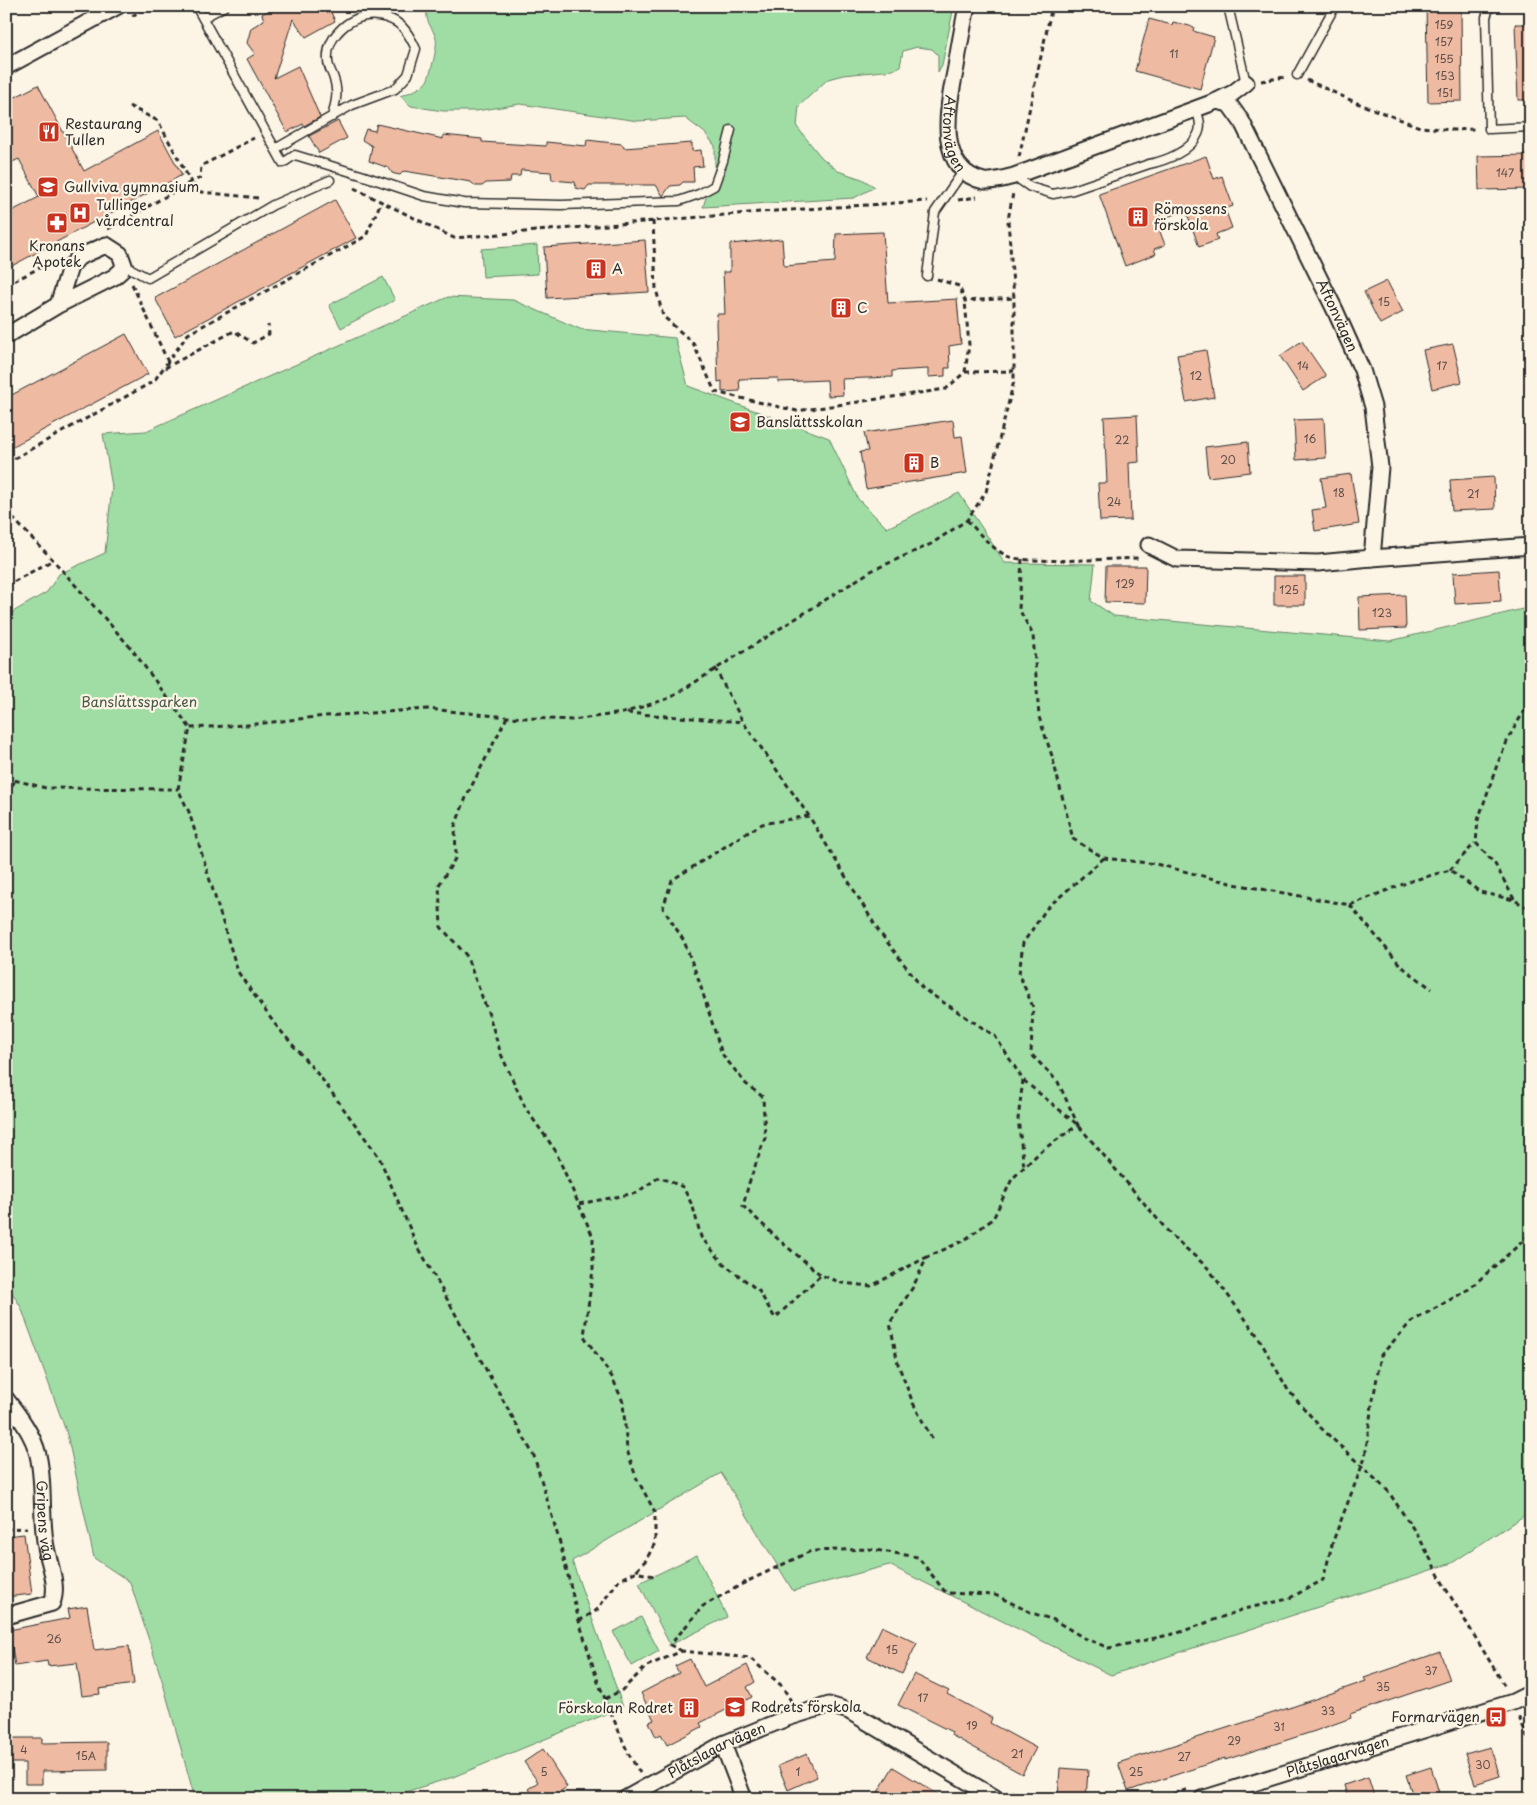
<svg xmlns="http://www.w3.org/2000/svg" width="1537" height="1805" font-family="'Playpen Sans',sans-serif">
<rect width="100%" height="100%" fill="#fcf5e5"/>
<filter id="ink" filterUnits="userSpaceOnUse"><feTurbulence type="fractalNoise" baseFrequency=".02" numOctaves="2"/><feDisplacementMap in="SourceGraphic" scale="10" xChannelSelector="R" yChannelSelector="G"/><feConvolveMatrix kernelMatrix="1 2 1 2 8 2 1 2 1" color-interpolation-filters="sRGB"/></filter>
<g filter="url(#ink)">
<path fill="#a0dda4" stroke="#668468" d="M427 6H954L942 65 938 72V55L932 49 917 47 903 51 900 66 893 70 843 75 828 79 799 106 797 127 821 157 838 171 862 179 875 187 854 198 703 207 715 169V146L705 133 685 118 638 121 520 104 476 111H443L411 106 400 96C408 93 422 89 427 81 430 76 438 46 436 39 432 24 425 25 427 6Z
M537 245 538 274 483 277 481 249Z
M383 277 395 300 341 328 329 305Z
M448 297 513 300 580 329 675 338 688 386 829 438 858 499 887 528 959 493 1005 563 1095 564 1091 601 1114 616 1390 641 1531 607V1511L1452 1563 1111 1675 889 1565 793 1591 721 1473 572 1561 623 1707 453 1777 383 1799H195L162 1680 130 1582 94 1558 67 1434 21 1307 6 1283V616L47 592 59 574 105 553 112 487 103 434 146 431Z
M697 1555 727 1617 670 1645 639 1583Z
M641 1617 659 1651 632 1666 613 1632Z"/>
<path fill="#efbaa2" stroke="#2b2b2b" d="M277 6H328L335 21 306 37 293 19 274 78 298 66 320 117 304 126 303 124 287 132 247 59 255 54 247 43 251 28 264 20 262 14Z
M1426 6H1461L1462 101 1428 102Z
M1149 19 1172 25 1173 22 1194 27 1193 31 1214 37 1200 89 1135 71Z
M1515 24H1531V100H1518Z
M38 85 84 171 158 131 182 175 6 269V214L39 197 19 159 6 165V102Z
M338 121 347 138 319 153 309 136Z
M377 124 443 139V135L482 139V142L546 146V142L586 146 587 140 622 144 624 148 692 143V151L701 150 703 166 693 167 694 182H683L680 185 670 186 663 196 656 185H589L585 190 576 188 575 182 552 180 551 172 521 170 520 176H511L510 182 486 183 482 186H475L471 182 404 171 400 175 395 174 392 173 389 168 369 161 372 146 362 140 366 129 375 131Z
M1531 155V189L1479 190 1478 156Z
M1206 156 1214 179 1222 176 1233 206 1225 209 1232 228 1216 234 1218 240 1199 247 1186 210 1156 221 1165 245 1154 249 1156 254 1125 266 1099 194Z
M335 200 356 238 175 336 155 298Z
M883 232 888 303 957 299 961 344 949 346 950 368H945V376L928 377V369L892 371V377L842 379 843 395 828 396 827 380 778 382V378L739 379 740 391 722 392V381L718 382 716 323 717 314H725L723 272H730V244L782 239 784 266 835 262 836 234Z
M645 240 649 292 547 298 544 247Z
M1387 281 1403 312 1380 324 1364 292Z
M126 334 148 374 6 450V398Z
M1302 341 1326 376 1303 391 1280 356Z
M1453 344 1462 382 1432 389 1423 350Z
M1206 350 1214 397 1186 402 1177 355Z
M1137 415 1139 462 1129 463 1131 520 1100 521 1098 483H1107L1104 417Z
M1324 419 1326 458 1296 460 1294 420Z
M953 420 955 437 962 436 967 473 866 489 860 452 868 451 864 433Z
M1248 442 1250 472 1208 477 1205 447Z
M1351 474 1359 524 1315 531 1312 510 1326 508 1321 478Z
M1494 477 1495 509 1452 511 1450 480Z
M1106 566H1146L1145 603 1105 602Z
M1499 570 1501 601 1455 604 1453 573Z
M1274 576H1305V605H1274Z
M1405 595 1406 628 1360 630 1359 597Z
M24 1534 32 1594 6 1597V1536Z
M87 1606 94 1650 129 1646 134 1684 99 1689 100 1694 82 1696 77 1663 48 1666 47 1661 15 1666 9 1630 70 1618 68 1609Z
M882 1626 917 1643 902 1674 867 1657Z
M1440 1652 1450 1680 1350 1714 1351 1718 1315 1731 1225 1760V1758L1128 1791 1118 1763 1292 1707 1366 1681 1364 1678Z
M690 1659 704 1687 747 1665 755 1682 747 1687 752 1697 700 1723 702 1727 667 1745 661 1734 656 1737 649 1722 654 1720 641 1693 679 1673 675 1666Z
M914 1674 949 1691 947 1694 992 1718 990 1723 1036 1748 1022 1774 951 1735 952 1732 898 1705Z
M6 1738H42V1743L107 1742V1770L42 1771V1784H25V1763H6Z
M1490 1747 1500 1776 1475 1784 1465 1754Z
M543 1749 567 1787 549 1799H535L528 1789 538 1782 524 1762Z
M807 1754 817 1777 788 1790 778 1766Z
M893 1767 946 1799H886L877 1794Z
M1431 1767 1441 1799H1414L1406 1775Z
M1060 1768 1088 1770 1086 1799 1058 1798Z
M1368 1777 1375 1799H1348L1344 1785Z"/>
<g fill="none" stroke-linecap="round" stroke-linejoin="round">
<g stroke="#2b2b2b" stroke-width="11">
<path id="lane" d="M196 6 283 163 295 155 361 175 424 196 464 203 561 205 679 201 699 194 714 186 723 161 731 130
M1228 6 1246 83
M1490 6 1486 17 1489 129 1531 127
M203 18 225 6
M1297 75 1335 6
M275 149 352 105 395 89 408 75 416 49C407 30 400 19 378 16 353 12 325 36 328 61 328 66 331 71 333 76 339 91 336 102 332 117
M1014 176 1030 187 1053 194 1073 190 1149 164C1165 161 1191 151 1198 134 1202 126 1199 116 1195 108
M124 265 148 278 273 205 330 180
M927 276 935 212 964 170"/>
</g>
<g stroke="#2b2b2b" stroke-width="19">
<g id="street">
<path id="s1" d="M967 6C963 26 959 47 956 67 949 103 933 169 984 181 993 182 1006 178 1014 176L1217 101 1233 93 1246 83"/>
<path d="M6 67 118 6"/>
<path id="s2" d="M1217 101 1229 104 1242 122 1335 310 1362 370 1373 407 1380 467 1372 558 1531 546"/>
<path d="M6 336 58 305 114 277 121 271 124 265 120 254 106 245 79 257 70 267 58 305"/>
<path d="M1149 545 1177 559 1318 563 1372 558"/>
<path id="s3" d="M6 1399C19 1416 33 1434 38 1455 45 1485 40 1517 46 1547 49 1564 59 1586 52 1603L6 1616"/>
<path d="M723 1744 744 1799"/>
<path id="s4" d="M625 1799 723 1744 787 1718 829 1705 849 1711 997 1799"/>
<path id="s5" d="M1202 1799 1513 1702 1531 1693"/>
</g>
</g>
<path stroke="#2b2b2b" stroke-width="3" stroke-dasharray="5 4" stroke-linecap="butt" d="M132 16 149 6
M1307 80 1357 103 1420 127 1453 130 1476 129
M1261 81 1285 77
M129 106 158 121 191 182 200 178 201 166 254 138
M1019 157 1052 6
M354 188 454 238 760 212 927 201
M958 200 977 197
M653 221 656 289 663 316 693 343 715 392 797 411 946 389 965 372 969 345 965 301
M108 229 191 182 201 192 258 198
M937 279 959 286 965 301 1014 298
M132 284 168 362
M6 285 55 260
M165 368 234 331 253 343 269 334 268 325
M965 372 1014 371
M6 463 154 381 188 334 366 236 381 202
M6 511 53 560 131 648 190 728
M967 520C979 533 991 548 1007 556 1021 564 1116 559 1139 558
M1022 559 1019 609 1033 635 1039 717 1052 756 1073 839 1104 858 1156 864 1234 884 1350 905 1411 881 1450 870 1480 892 1514 900 1531 909
M6 575 11 584
M6 586 53 560
M715 668 743 722 809 816 878 930 923 989 995 1036 1023 1080 1078 1125 1171 1235 1208 1268 1257 1335 1288 1390 1321 1428 1388 1491 1420 1539 1446 1589 1506 1688
M627 713 743 722
M507 717 467 795 455 826 456 857 439 885 441 927 466 955 488 1012 501 1054 526 1109 555 1150 593 1237V1270L584 1336 612 1377 623 1402 627 1450 636 1477 655 1512V1543L646 1560 635 1572
M6 778 46 788 178 789
M6 793 16 780
M809 816 762 824 742 836 672 880 663 908 684 941 699 981 722 1054 746 1084 763 1097 765 1138 749 1183 743 1206 779 1240 821 1275
M1450 870 1475 843
M1514 899 1495 864 1476 843 1478 820 1497 765 1509 737 1531 699
M1350 905 1401 966 1432 989
M1023 1080 1018 1119 1024 1167
M579 1204 636 1193 659 1177 683 1187 693 1207 701 1237 724 1264 759 1291 775 1318 821 1275 842 1283 871 1286 927 1257
M932 1439 913 1403 898 1364 890 1323 913 1287 927 1257 963 1241 993 1219 1012 1179 1041 1151 1078 1125 1058 1082 1031 1054 1033 1007 1019 974 1023 943 1047 908 1104 858
M6 1529 27 1528
M579 1621 597 1610 618 1581 635 1572 654 1576
M682 1651 670 1645 703 1606 746 1582 811 1551 869 1549 918 1557 946 1593 995 1595 1032 1613 1054 1620 1084 1638 1109 1648 1178 1633 1244 1609 1288 1599 1323 1580 1333 1541 1365 1458 1371 1411 1381 1355 1411 1322 1469 1289 1531 1234
M605 1699 622 1690 647 1666 682 1651 750 1658 782 1686 791 1701
M1519 1717 1531 1747
M640 1773 628 1753 598 1682 579 1621 560 1543 534 1456 416 1243 379 1157 321 1078 274 1023 238 972 189 812 178 789 190 728 247 725 325 716 429 709 507 717 572 720 623 713 670 698 871 571 931 544 967 520 986 492 1014 381V298L1008 220 1013 193
M1011 1791 1024 1799
M1156 1799 1189 1789"/>
<use href="#lane" stroke="#fcf5e5" stroke-width="8"/>
<use href="#street" stroke="#fcf5e5" stroke-width="15"/>
</g>
</g>
<defs>
<g id="restaurant-square" transform="scale(1.125)"><rect x="-9" y="-9" width="18" height="18" rx="4" fill="#c8321e" stroke="#fcf5e5"/><path d="M-5-6h1v4h1v-4h1v4h1v-4h1v5L-1.5 .5V6h-2V.5L-5-1ZM5-6V6H3V1.5H1.5Q1.5-4 5-6Z" fill="#fff"/></g>
<g id="school-square" transform="scale(1.125)"><rect x="-9" y="-9" width="18" height="18" rx="4" fill="#c8321e" stroke="#fcf5e5"/><path d="M0-5L7-2L0 1L-7-2ZM-4 1L0 2.5L4 1V4Q0 6-4 4Z" fill="#fff"/></g>
<g id="hospital-square" transform="scale(1.125)"><rect x="-9" y="-9" width="18" height="18" rx="4" fill="#c8321e" stroke="#fcf5e5"/><path d="M-5-5h3v3.5h4V-5h3V5h-3V1.5h-4V5h-3Z" fill="#fff"/></g>
<g id="building-square" transform="scale(1.125)"><rect x="-9" y="-9" width="18" height="18" rx="4" fill="#c8321e" stroke="#fcf5e5"/><path d="M-4-6H4V6H1V3H-1V6H-4ZM-2.5-4.3h1.7v1.8h-1.7ZM.8-4.3h1.7v1.8H.8ZM-2.5-1h1.7V.8h-1.7ZM.8-1h1.7V.8H.8Z" fill="#fff"/></g>
<g id="pharmacy-square" transform="scale(1.125)"><rect x="-9" y="-9" width="18" height="18" rx="4" fill="#c8321e" stroke="#fcf5e5"/><path d="M-2-6h4v4h4v4h-4v4h-4v-4h-4v-4h4Z" fill="#fff"/></g>
<g id="bus-square" transform="scale(1.125)"><rect x="-9" y="-9" width="18" height="18" rx="4" fill="#c8321e" stroke="#fcf5e5"/><path d="M-5-6H5V4H4V6H2V4H-2V6H-4V4H-5ZM-3.5-4V0h7V-4ZM-3.5 1.2v1.5H-2V1.2ZM2 1.2v1.5H3.5V1.2Z" fill="#fff"/></g>
</defs>
<g fill-rule="evenodd">
<use href="#restaurant-square" x="49" y="132"/>
<use href="#school-square" x="48" y="187"/>
<use href="#hospital-square" x="80" y="213"/>
<use href="#building-square" x="1138" y="217"/>
<use href="#pharmacy-square" x="57" y="223"/>
<use href="#building-square" x="596" y="269"/>
<use href="#building-square" x="841" y="308"/>
<use href="#school-square" x="740" y="422"/>
<use href="#building-square" x="914" y="463"/>
<use href="#school-square" x="735" y="1707"/>
<use href="#building-square" x="689" y="1708"/>
<use href="#bus-square" x="1496" y="1717"/>
</g>
<g text-anchor="middle" stroke-width="4.5" stroke-linejoin="round" paint-order="stroke">
<g font-size="11" fill="#5c4f49">
<text x="1444" y="29">159</text>
<text x="1444" y="46">157</text>
<text x="1174" y="58">11</text>
<text x="1444" y="63">155</text>
<text x="1445" y="80">153</text>
<text x="1445" y="97">151</text>
<text x="1505" y="177">147</text>
<text x="1384" y="306">15</text>
<text x="1303" y="370">14</text>
<text x="1442" y="370">17</text>
<text x="1196" y="380">12</text>
<text x="1310" y="443">16</text>
<text x="1122" y="444">22</text>
<text x="1228" y="464">20</text>
<text x="1339" y="497">18</text>
<text x="1473" y="498">21</text>
<text x="1114" y="506">24</text>
<text x="1125" y="588">129</text>
<text x="1289" y="594">125</text>
<text x="1382" y="617">123</text>
<text x="54" y="1643">26</text>
<text x="892" y="1654">15</text>
<text x="1431" y="1675">37</text>
<text x="1383" y="1691">35</text>
<text x="923" y="1702">17</text>
<text x="1328" y="1715">33</text>
<text x="972" y="1730">19</text>
<text x="1279" y="1731">31</text>
<text x="1234" y="1745">29</text>
<text x="24" y="1754">4</text>
<text x="1017" y="1758">21</text>
<text x="86" y="1760">15A</text>
<text x="1184" y="1761">27</text>
<text x="1483" y="1769">30</text>
<text x="544" y="1776">5</text>
<text x="798" y="1776">1</text>
<text x="1136" y="1776">25</text>
</g>
<g font-size="14" fill="#2b2b2b" stroke="#fcf5e5" text-anchor="start">
<text x="65" y="129">Restaurang<tspan x="65" dy="16">Tullen</tspan></text>
<text x="64" y="192">Gullviva gymnasium</text>
<text x="96" y="210">Tullinge<tspan x="96" dy="16">vårdcentral</tspan></text>
<text x="1154" y="214">Römossens<tspan x="1154" dy="16">förskola</tspan></text>
<text x="57" y="251" text-anchor="middle">Kronans<tspan x="57" dy="16">Apotek</tspan></text>
<text x="612" y="274">A</text>
<text x="857" y="313">C</text>
<text x="756" y="427">Banslättsskolan</text>
<text x="930" y="468">B</text>
<text x="751" y="1712">Rodrets förskola</text>
<text x="673" y="1713" text-anchor="end">Förskolan Rodret</text>
<text x="1480" y="1722" text-anchor="end">Formarvägen</text>
</g>
<g font-size="14" fill="#2b2b2b" stroke="#fcf5e5">
<text dy="5" stroke="none"><textPath href="#s1" startOffset="130">Aftonvägen</textPath></text>
<text dy="5" stroke="none"><textPath href="#s2" startOffset="250">Aftonvägen</textPath></text>
<text dy="5" stroke="none"><textPath href="#s3" startOffset="131">Gripens väg</textPath></text>
<text dy="5" stroke="none"><textPath href="#s4" startOffset="104">Plåtslagarvägen</textPath></text>
<text dy="5" stroke="none"><textPath href="#s5" startOffset="142">Plåtslagarvägen</textPath></text>
</g>
<g font-size="14" fill="#485849" stroke="#fcf5e5">
<text x="139" y="707">Banslättssparken</text>
</g>
</g>
<rect width="1537" height="1805" fill="none" stroke="#fcf5e5" stroke-width="25"/>
<rect x="12" y="12" width="1512" height="1780" fill="none" stroke="#2b2b2b" stroke-width="2" filter="url(#ink)"/>
</svg>
